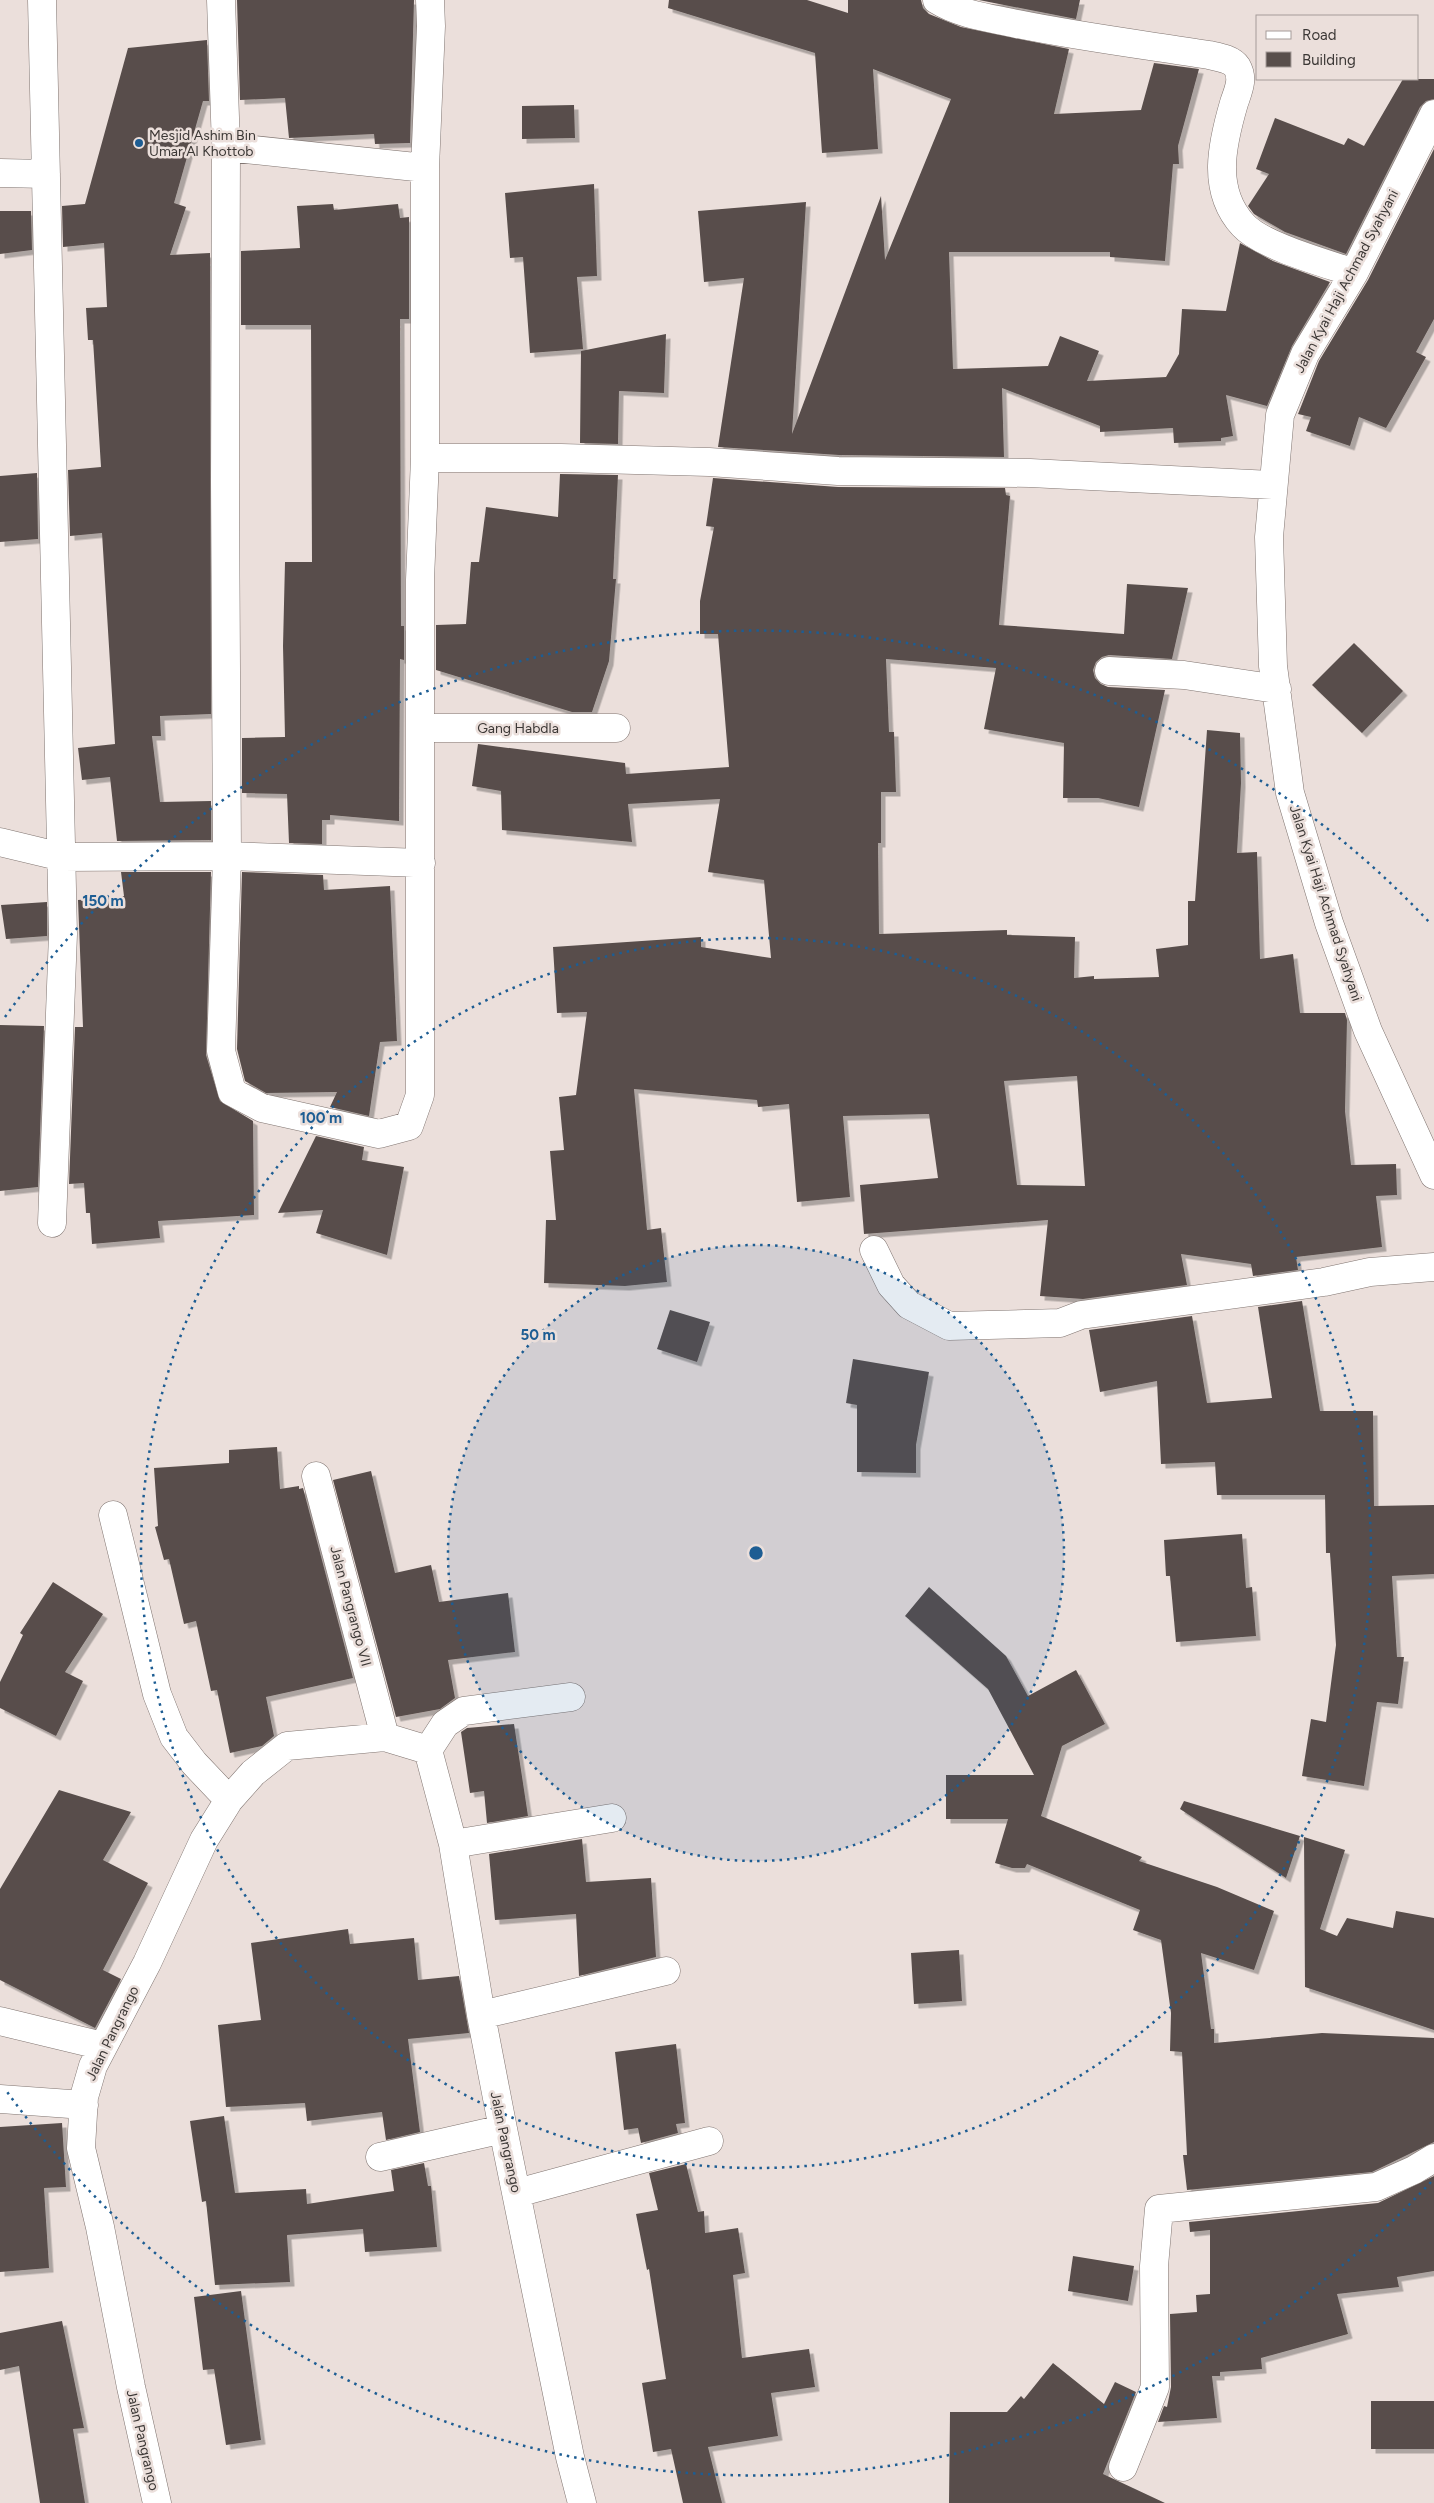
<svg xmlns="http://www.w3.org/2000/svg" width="1434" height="2503" font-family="Figtree,sans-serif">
<defs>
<filter id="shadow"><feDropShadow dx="4.5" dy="4.5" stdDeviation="0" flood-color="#0004"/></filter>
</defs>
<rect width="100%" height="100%" fill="#ebdfdb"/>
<path fill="#584e4b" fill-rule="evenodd" filter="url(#shadow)" d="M237 0H414L410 143 375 144 374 134 289 138 285 98 240 100Z
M669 0H807L848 13V0H921L923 8 929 14 961 27 1069 49 1054 114 1141 110 1154 63 1199 69 1178 146 1179 164H1173L1165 261 1110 257V252H949L953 369 1048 366 1060 336 1099 351 1087 381 1166 377 1179 354 1182 309 1226 311 1240 243 1273 261 1330 282 1292 346 1267 406 1226 395 1233 436 1221 438V441L1174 443 1173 428 1100 432V426L1002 388 1004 457 839 455 718 447 744 278 704 282 698 211 806 202 792 434 881 196 885 260 951 99 873 69 878 149 822 153 815 53 668 8Z
M979 0H1080L1076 19Z
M207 40 209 101H203L174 203 186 207 170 255 210 253 211 714 160 716 161 736H152L160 802 211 801V840L117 841 110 777 82 780 78 748 115 744 102 533 70 536 68 470 101 467 93 340H88L86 308 107 307 104 243 63 247 62 206 85 204 128 48Z
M1403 79H1434V99L1426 101 1420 107 1346 254 1285 232 1254 214 1248 206 1269 174 1256 169 1275 118 1344 145 1348 138 1364 146Z
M574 105 575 138 522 139V106Z
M1434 149V319L1416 352 1426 357 1386 428 1359 417 1350 446 1306 431 1311 417 1298 414 1319 361 1368 280Z
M594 184 597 276 577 277 583 349 530 353 523 257 510 258 505 193Z
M333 204 334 210 398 204 400 218 409 217V319H400L401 626H404V660L400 659 399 821 330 815V820H322V844L289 843 287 794 242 793V738L285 737 283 646 285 562H312L311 325H241V251L300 248 297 206Z
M0 211H31L32 250 0 254Z
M666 334 664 393 619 391 618 444 580 443 581 351Z
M37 473 38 539 0 542V476Z
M560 474 618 475 613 579H616L609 661 592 712H572L436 670V625L466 624 471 562H479L486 507 558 517Z
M713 478 838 487 1005 488 1006 495 1010 496 999 625 1124 634 1127 584 1188 588 1172 659 1109 655 1102 657 1096 662 1093 670 1095 678 1101 684 1108 687 1165 690 1139 807 1098 798H1063L1064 743 984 729 996 668 886 659 889 732H894L896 792H881V843H878L879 934 1007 930V935L1075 937 1074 978 1094 976V979L1159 977 1156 949 1188 945V901H1195L1207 730 1240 733 1241 783 1237 853 1257 852 1260 959 1293 954 1300 1013H1345L1347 1020 1345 1111 1351 1165 1396 1164 1397 1195 1376 1196 1382 1247 1296 1257 1298 1270 1253 1276 1251 1264 1181 1254 1187 1285 1083 1299 1040 1296 1048 1220 864 1234 860 1185 938 1178 929 1114 843 1116 850 1197 797 1202 789 1104 758 1107 757 1100 634 1089 647 1230 661 1228 667 1282 625 1286 544 1283 546 1220H556L550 1151 564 1150 559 1097 576 1095 587 1012 557 1013 553 947 701 937V947L771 958 764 880 708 872 720 799 628 804 632 842 502 830 501 791 472 786 478 744 625 763 626 774 729 767 718 634H700V601L714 527 706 526ZM1077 1076 1085 1186 1017 1185 1004 1081Z
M1354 643 1403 691 1362 733 1312 685Z
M121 872H211L206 1055 220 1101 253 1121 254 1215 158 1221 160 1238 92 1244 90 1213H86L84 1183 69 1184 75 1027H83L78 900 124 896Z
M242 872 323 875 324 890 390 886 397 1041 380 1042 369 1116 330 1107 337 1092 266 1093 245 1081 237 1049Z
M47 902V936L6 939 1 905Z
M0 1025 44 1026 38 1187 0 1191Z
M316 1136 364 1147 362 1160 404 1167 387 1255 316 1233 323 1210 278 1213Z
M1302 1301 1320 1411H1373L1374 1506 1434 1505V1574L1392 1576 1397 1657H1404L1398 1704 1377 1702 1364 1786 1302 1776 1311 1719 1326 1722 1336 1645 1330 1553H1326L1325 1495H1217L1215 1462 1161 1464 1157 1381 1100 1392 1089 1330 1192 1316 1207 1403 1272 1398 1258 1307Z
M670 1310 710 1322 697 1362 657 1349Z
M853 1359 929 1372 916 1445V1473L857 1472V1405L846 1403Z
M277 1447 280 1489 299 1486V1489L303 1488 353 1678 266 1697 274 1736 262 1746 230 1753 217 1690 211 1691 196 1621 184 1624 169 1559 164 1560 155 1527 158 1526 154 1468 229 1463V1450Z
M371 1471 395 1573 431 1565 439 1602 508 1593 515 1652 448 1660 455 1698 440 1709 396 1717 333 1480Z
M1242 1534 1246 1588 1252 1587 1256 1636 1176 1642 1170 1576H1166L1164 1540Z
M53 1582 103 1614 65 1672 83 1681 56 1736 0 1708V1682L23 1635 20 1633Z
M929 1587 1006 1656 1028 1696 1076 1670 1105 1724 1062 1746 1041 1816 1142 1857 1139 1861 1217 1887 1274 1911 1254 1970 1201 1953 1211 2029H1214V2043L1322 2033 1434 2038V2142L1372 2172 1187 2190 1183 2155H1187L1182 2052 1170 2051 1171 2013 1161 1940 1133 1930 1140 1910 1027 1864 1025 1868H1012L995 1863 1008 1819H946V1775H1034L988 1689 905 1616Z
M514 1724 528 1816 487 1823 484 1791 470 1793 461 1732 467 1728Z
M59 1790 131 1812 103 1860 148 1883 103 1970 121 1979 95 2028 0 1980V1889Z
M1184 1801 1300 1836 1286 1878 1180 1809Z
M1304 1837 1345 1850 1320 1929 1337 1936 1347 1918 1393 1928 1396 1911 1434 1918V2030L1305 1987Z
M582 1839 586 1882 651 1878 656 1957 579 1976 576 1914 495 1920 489 1854Z
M348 1929 350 1944 414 1938 418 1980 459 1976 469 2033 408 2039 420 2132 386 2140 382 2112 307 2121 305 2103 226 2107 218 2025 261 2020 251 1943Z
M959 1950 962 2001 914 2004 911 1953Z
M676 2044 685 2123 676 2124 678 2133 641 2143 638 2128 624 2130 615 2052Z
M224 2116 235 2193 306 2189 307 2204 394 2191 391 2170 424 2163 428 2186H431L437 2247 365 2252 363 2229 287 2235 290 2282 215 2285 206 2201 202 2202 190 2121Z
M62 2123 66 2187 44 2188 49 2268 0 2272V2127Z
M686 2164 698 2212 704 2211 705 2233 738 2228 745 2273 733 2275 742 2358 809 2349 815 2387 771 2393 778 2436 708 2447 722 2503H683L671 2449 653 2452 642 2383 666 2379 649 2269 647 2270 636 2214 658 2210 649 2173Z
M1434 2176V2271L1397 2277 1399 2287 1337 2294 1348 2334 1261 2358 1262 2369 1220 2372V2376H1212L1217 2418 1158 2422 1164 2406 1167 2407 1171 2387 1170 2314 1197 2312 1196 2295 1210 2294V2230L1190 2232 1189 2222 1378 2203Z
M1073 2256 1134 2266 1128 2301 1068 2291Z
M241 2291 261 2440 226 2445 214 2369 203 2370 194 2297Z
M62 2321 84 2428 73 2429 85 2503H40L19 2366 0 2370V2333Z
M1053 2363 1104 2404 1115 2382 1136 2392 1103 2474 1165 2503H949L950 2412H1007L1021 2396 1024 2399Z
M1371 2401H1434V2449H1371Z"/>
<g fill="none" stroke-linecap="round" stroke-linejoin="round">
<g stroke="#807571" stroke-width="29">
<path id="minor" d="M42 0 63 934 52 1223
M221 0 226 147 225 482 227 856 221 1051 232 1092 262 1108 379 1134 409 1126 420 1095V580L425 458V168L431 26 430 0
M937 0C961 15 990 18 1017 24 1081 37 1145 45 1209 55 1218 57 1232 59 1237 67 1244 79 1238 91 1234 103 1222 144 1211 190 1243 225 1262 246 1325 263 1354 273
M1434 114 1354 273 1305 354 1280 415 1269 537 1273 666 1290 793 1329 923 1368 1031 1434 1175
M226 147 425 168
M0 173 46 174
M425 458H561L709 462 838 471 1030 473 1273 485
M1109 671 1184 675 1277 689
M420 728H616
M0 842 62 857 227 856 421 863
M874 1250 891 1285 909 1305 949 1326 1060 1323 1081 1315 1324 1282 1370 1272 1434 1267
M316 1476 385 1737
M113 1515 157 1694 174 1737 194 1763 229 1800
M428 1750 453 1844 481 2015 503 2129 570 2457 582 2503
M428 1750 445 1724 464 1711 571 1697
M453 1844 612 1818
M481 2015 666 1971
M0 2021 103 2046
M0 2099 84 2105
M380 2157 503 2129
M517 2193 709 2141
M1123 2467 1155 2387 1154 2266 1159 2209 1376 2187 1414 2170 1434 2158
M157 2503 131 2387 100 2227 81 2148 84 2097 93 2066 147 1963 204 1840 229 1800 253 1773 287 1746 385 1737 428 1750"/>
</g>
<use href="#minor" stroke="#fff" stroke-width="28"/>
</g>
<circle cx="756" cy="1553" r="308" fill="#1d5d93" fill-opacity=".12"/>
<g fill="none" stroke="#1d5d93" stroke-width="2.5" stroke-dasharray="2.5 5">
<circle cx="756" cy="1553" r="308"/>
<circle cx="756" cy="1553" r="615"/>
<path d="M1431 2182A923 923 0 0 1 5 2089M5 1017A923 923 0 0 1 1431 924"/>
</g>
<circle fill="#1d5d93" stroke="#ebdfdb" stroke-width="2" cx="139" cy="143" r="5"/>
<g text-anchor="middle" stroke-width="5" stroke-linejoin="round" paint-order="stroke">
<g font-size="14" fill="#3c3836" stroke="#ebdfdb" text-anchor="start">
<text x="149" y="140">Mesjid Ashim Bin<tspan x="149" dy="16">Umar Al Khottob</tspan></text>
</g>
<g font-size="14" fill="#3c3836" stroke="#ebdfdb">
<text transform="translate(1346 281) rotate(-62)" y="5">Jalan Kyai Haji Achmad Syahyani</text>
<text x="518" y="733">Gang Habdla</text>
<text transform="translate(1326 903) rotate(72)" y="5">Jalan Kyai Haji Achmad Syahyani</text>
<text transform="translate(351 1606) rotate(75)" y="5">Jalan Pangrango VII</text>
<text transform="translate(112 2033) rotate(-64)" y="5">Jalan Pangrango</text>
<text transform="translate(506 2142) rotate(78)" y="5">Jalan Pangrango</text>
<text transform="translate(143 2440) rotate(77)" y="5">Jalan Pangrango</text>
</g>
</g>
<circle cx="756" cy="1553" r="8" fill="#1d5d93" stroke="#ebdfdb" stroke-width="2.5"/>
<g font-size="15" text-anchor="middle" font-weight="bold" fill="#1d5d93" stroke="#ebdfdb" stroke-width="5" stroke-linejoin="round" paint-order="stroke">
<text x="103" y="906">150 m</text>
<text x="321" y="1123">100 m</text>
<text x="538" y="1340">50 m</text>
</g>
<rect x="1256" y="15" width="162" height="65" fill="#ebdfdb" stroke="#a59c99"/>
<rect x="1266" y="31" width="25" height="8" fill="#ffffff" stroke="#a59c99"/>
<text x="1302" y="40" font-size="15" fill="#3c3836">Road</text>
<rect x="1266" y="52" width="25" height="15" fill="#584e4b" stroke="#a59c99"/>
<text x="1302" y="65" font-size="15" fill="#3c3836">Building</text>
</svg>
